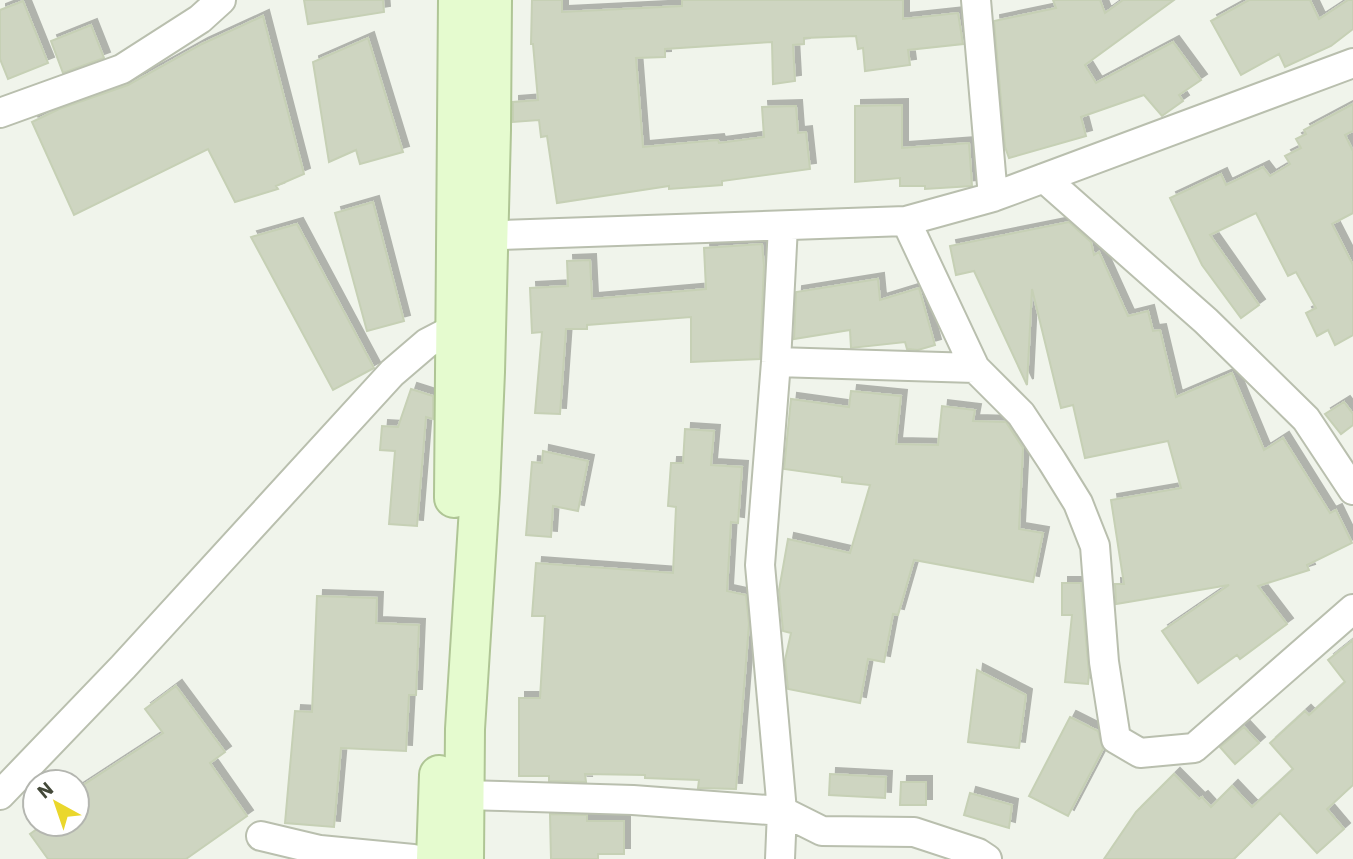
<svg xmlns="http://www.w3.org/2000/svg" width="1353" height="859" font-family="'IBM Plex Sans',sans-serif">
<defs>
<filter id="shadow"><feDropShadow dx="6" dy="-6" stdDeviation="0" flood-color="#0004"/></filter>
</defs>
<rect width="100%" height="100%" fill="#f0f4eb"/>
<path fill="#ced5c1" stroke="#c6d0b5" stroke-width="2" filter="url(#shadow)" d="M304 0H383L384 12 308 24Z
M532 0H562V12L682 6V0H903V19L958 13 963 44 908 50 910 65 865 71 863 48 858 49 856 36 804 38V44L793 45 795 81 773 84 772 42 665 49V57L636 58 643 147 718 140 719 143 764 137 762 107 796 106 798 133 806 132 810 169 722 181V185L669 189V186L557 203 547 136 541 137 539 120 513 122V102L538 100 533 44H531Z
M1053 0H1100L1105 13 1123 0H1174L1085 65 1096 83 1173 42 1201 80 1179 95 1183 101 1162 116 1144 95 1081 117 1086 136 1009 158 1005 147 994 21 1056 8Z
M1249 0H1310L1319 19 1348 0H1353V29L1331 46 1285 67 1279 54 1241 75 1211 21Z
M23 1 48 63 8 79 0 59V10Z
M263 16 304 174 276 186 278 189 235 202 208 149 74 215 32 122 59 109 128 85 202 44Z
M91 25 104 58 63 73 51 41Z
M368 38 403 152 360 164 356 150 329 162 313 62Z
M1353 104V131L1345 135 1353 151V213L1332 224 1353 265V335L1335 345 1328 330 1317 336 1306 313 1316 308 1296 272 1288 276 1256 213 1210 235 1259 305 1241 318 1202 265 1170 198 1221 174 1226 185 1263 167 1270 176 1290 164 1285 156 1301 148 1296 139 1306 134 1304 130Z
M902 105V148L969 143 972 186 925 189V186H900V178L855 182V106Z
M373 202 404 321 367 331 335 213Z
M1069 222 1091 242 1094 255 1099 252 1128 316 1148 311 1153 331 1160 330 1176 397 1232 373 1264 450 1283 438 1330 513 1336 510 1352 543 1307 565 1309 570 1258 586 1287 624 1240 659 1237 655 1198 683 1162 631 1229 585 1116 604 1115 584H1124L1111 500 1181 488 1168 441 1085 458 1073 405 1061 408 1032 289 1027 385 974 271 956 275 950 246Z
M297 224 374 368 333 390 251 237Z
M762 244 764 266 760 359 691 362V317L587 325V329H566L560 414 535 413 542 332 532 333 530 288 568 286 567 261 590 260 592 299 706 289 704 248Z
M878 279 880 300 919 288 935 345 918 350 907 349 905 342 851 348 850 330 794 339 796 292Z
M411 389 433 396V419L426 417 417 526 389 524 395 451 380 450 382 426 398 427Z
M851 391 901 396 896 444 938 445 942 406 975 410 973 421 1006 422 1023 448 1019 529 1043 533 1033 582 914 560 898 615 893 614 884 662 868 659 860 703 788 689 785 660 791 633 783 631 779 590 788 539 850 553 870 485 842 482V477L784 469 791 399 849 407Z
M1344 402 1353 414V425L1341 434 1325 414Z
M685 429 714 431 711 465 742 467 738 523 731 522 727 591 746 595 749 624 736 789 698 788 699 780 645 778V775L585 774 586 782 549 781V776H519V698H540L545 616H532L536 563 673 573 676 507 668 506 671 463H683Z
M543 451 588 461 578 511 553 506 551 537 526 535 532 462 542 463Z
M1062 583H1081L1089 674 1088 684 1065 682 1072 615H1062Z
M317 596 377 598 376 623 419 625 416 695H409L406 751 341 748 334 827 285 823 295 711 312 712Z
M1353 640V785L1327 809 1344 829 1317 853 1280 813 1234 859H1104L1136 812 1174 774 1199 799 1202 797 1211 807 1232 786 1252 807 1293 769 1270 743 1305 711 1309 715 1345 682 1328 660Z
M977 670 1026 695 1019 748 968 742Z
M176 686 225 752 210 763 247 816 186 859H48L30 834 44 824H77V789L163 733 145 709Z
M1070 717 1098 731 1103 749 1068 816 1029 796Z
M1244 727 1259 743 1235 764 1220 747Z
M830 774 886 777 885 798 829 795Z
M901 782H926V805H900Z
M970 793 1012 805 1009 828 964 815Z
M550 814 587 815V821H624V854H598V859H551Z"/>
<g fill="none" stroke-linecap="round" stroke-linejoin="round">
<g stroke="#b9bfae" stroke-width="32">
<path id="street" d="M976 0 993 197
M0 113 122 69 200 19 221 0
M1044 178 1206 321 1306 419 1353 490
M906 221 975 368 1021 414 1052 461 1078 503 1095 546 1104 662 1116 739 1140 753 1194 748 1353 609
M471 236 906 221 993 197 1353 63
M776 362 975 368
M0 795 123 667 392 373 427 343 454 329
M464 795 633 800 782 811 822 831 914 832 978 853 987 859
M261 836 320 850 413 859
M780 859 782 811 760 565 776 362 783 226"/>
</g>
<g stroke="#afc595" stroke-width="42">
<path id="secondary" d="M454 498 458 0
M436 859 439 775
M464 859 465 729 480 492 485 372 491 130 492 0"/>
</g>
<use href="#street" stroke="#fff" stroke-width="28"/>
<use href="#secondary" stroke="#e5fbcf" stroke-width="38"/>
</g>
<g transform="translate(56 803) rotate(320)"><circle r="33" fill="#ffffff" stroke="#b4b6b0" stroke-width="2"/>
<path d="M0-5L12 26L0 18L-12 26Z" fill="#ead72c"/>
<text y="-10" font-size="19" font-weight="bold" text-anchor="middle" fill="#434839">N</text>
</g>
</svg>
